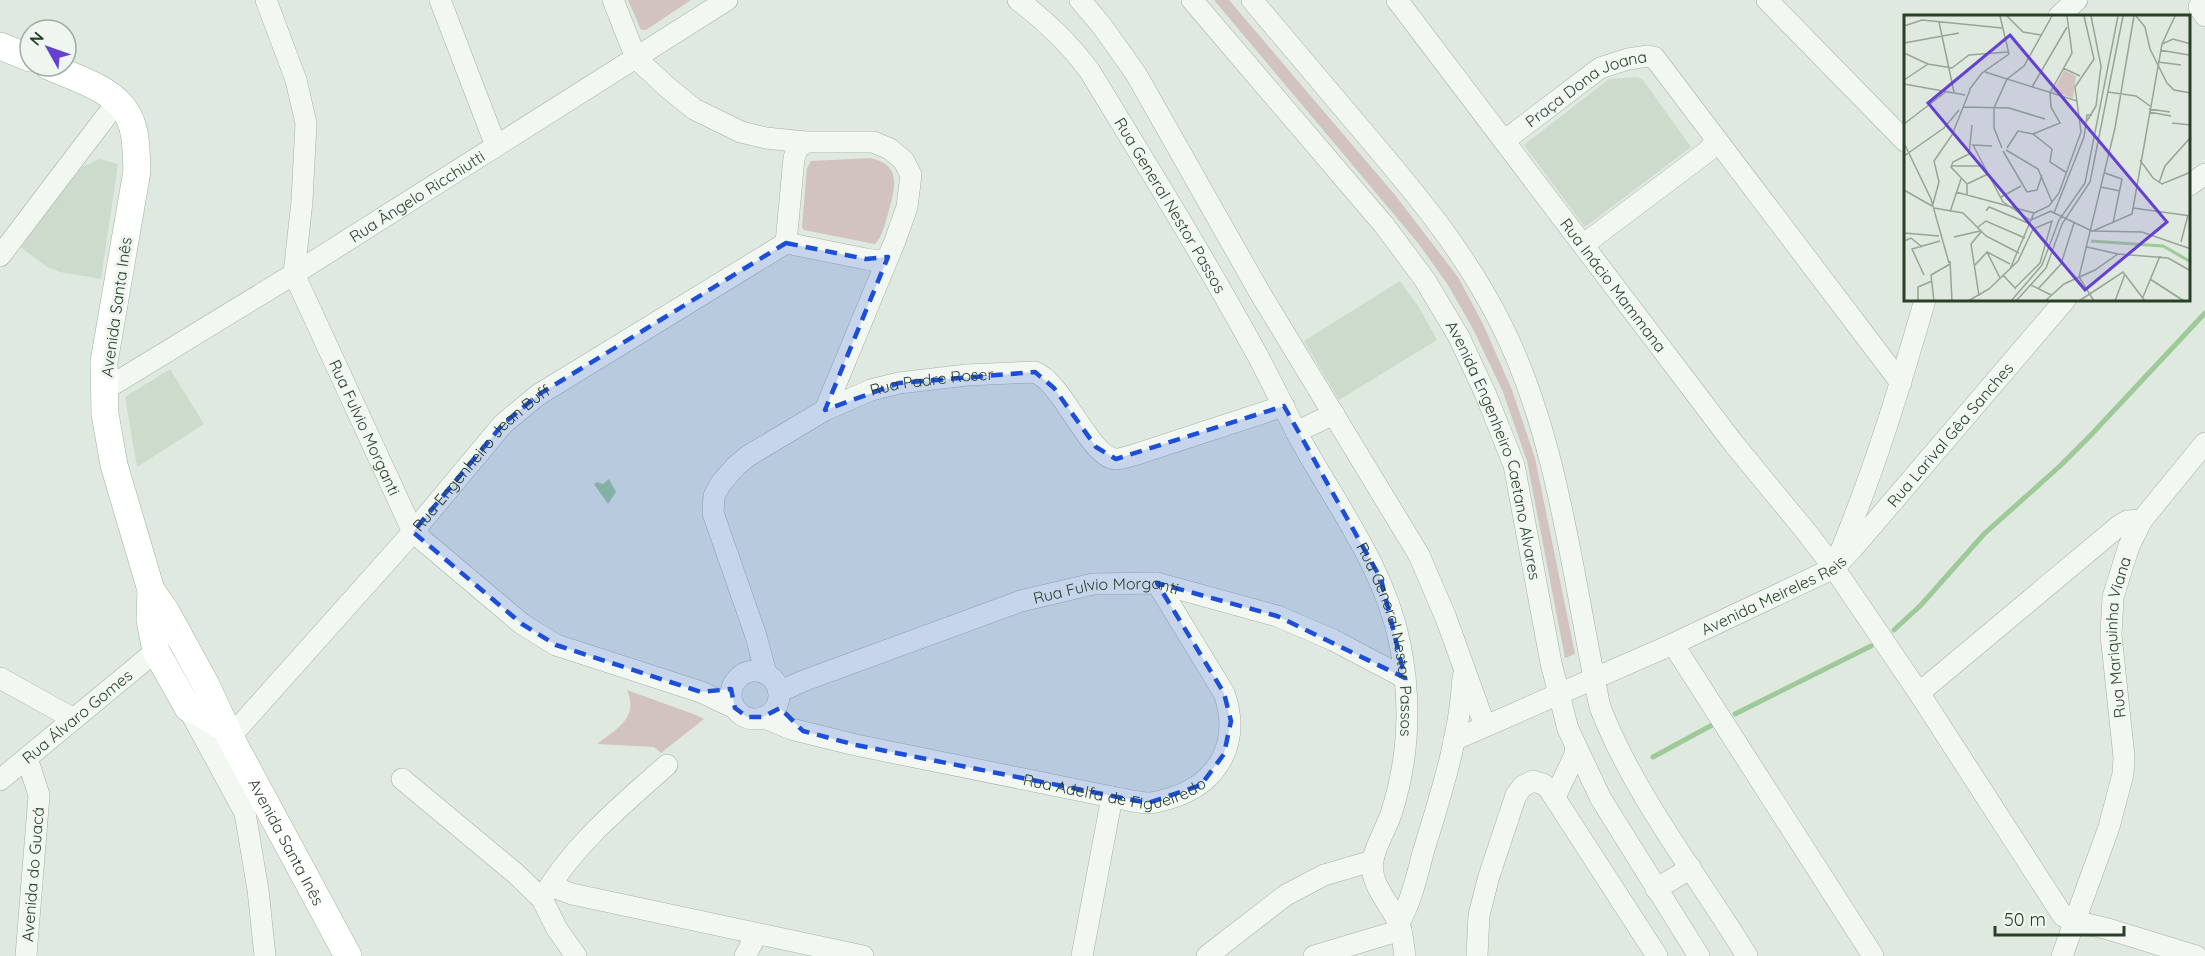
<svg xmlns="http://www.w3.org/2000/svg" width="2205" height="956" font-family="Quicksand,sans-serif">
<rect width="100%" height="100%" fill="#dfe9df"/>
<path fill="#cddbcd" d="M1637 77 1643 80 1691 147 1585 227 1524 145 1609 79Z
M100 159 118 164 101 279 60 272 47 267 19 246 82 167Z
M1400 281 1420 309 1437 340 1339 400 1304 341Z
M170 369 204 424 137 467 125 397Z"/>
<path fill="#d3c3c0" d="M628 0H691L646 30H641Z
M1214 0H1229L1395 195 1458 277 1483 324 1512 390 1535 458 1575 654 1565 658 1527 461 1503 392 1473 329 1448 285 1418 243Z
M870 158C904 165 894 190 888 214 885 224 882 237 875 244L804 230 802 227 807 168 811 161Z
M627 690 696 715 704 719 661 753 654 747 597 744C617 728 639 718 627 690Z"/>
<path fill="#9eca99" d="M609 479 616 492 608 504 594 484 597 482 603 484Z"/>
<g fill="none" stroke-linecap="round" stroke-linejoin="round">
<path stroke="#9eca99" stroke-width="5" d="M1894 630 1921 605 1984 534 2060 466 2090 436 2205 313
M1735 714 1871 646
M1653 757 1714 724"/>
<g stroke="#a4b3a4" stroke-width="22">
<g id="minor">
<path id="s1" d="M266 0 296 80 306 123 302 201 294 274 413 532 522 624 556 645 701 692 735 708"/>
<path d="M440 0 496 146"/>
<path d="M613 0 636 58 667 87 694 109 741 132 766 138 805 142H873L890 149 904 161 911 175 907 207 895 241 825 410"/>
<path id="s2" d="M1018 0C1046 21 1068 42 1089 70 1145 162 1202 254 1254 349 1272 381 1286 414 1304 446 1340 510 1385 570 1400 644 1411 700 1409 759 1391 814 1386 829 1376 844 1373 860 1368 882 1390 904 1398 922 1403 932 1403 945 1405 956"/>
<path d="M1080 0 1102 26 1136 74 1260 293 1419 555 1446 618 1485 726"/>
<path id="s3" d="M1192 0 1384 225 1425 280 1459 337 1486 395 1514 465 1551 663 1568 729 1601 799 1699 956"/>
<path d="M1252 0C1290 45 1328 90 1366 135 1417 195 1464 251 1500 322 1559 437 1573 582 1600 707 1635 797 1697 874 1747 956"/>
<path id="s4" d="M1397 0 1734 444 1808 534 1834 568 1919 693 2063 916 2074 921 2108 929 2196 956"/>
<path d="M1767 0 1905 141"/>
<path d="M2199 7 2205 16"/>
<path d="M2059 16 2077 0"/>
<path id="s5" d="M1504 141 1600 68 1628 59 1648 56 1654 57 1901 383"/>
<path d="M2188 186 2205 174"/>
<path d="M786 243 794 158 798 148 805 142"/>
<path d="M786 243 866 259 879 261 888 257"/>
<path d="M1583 245 1708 151 1715 142 1714 136"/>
<path d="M0 256 117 102"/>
<path id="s6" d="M104 390 294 274 727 0"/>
<path d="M1296 432 1334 414"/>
<path d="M1839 555C1874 472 1900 386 1925 300"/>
<path d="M1673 644 1873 956"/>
<circle cx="755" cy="695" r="24"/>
<path id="s7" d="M766 674 756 636 713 513 714 496 721 483 736 466 748 456 825 410 871 390 899 383 967 375 1035 372C1064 384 1090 458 1116 459 1122 459 1129 456 1134 455L1284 406"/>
<path d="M0 678 74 719"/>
<path id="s8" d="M779 692 803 681 1021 601 1093 584 1157 583 1277 616 1333 640 1405 678"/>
<path d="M1919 693 2120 525 2127 521 2142 520"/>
<path d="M188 708 245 813 258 890 265 956"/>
<path id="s9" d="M763 717 791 729 856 745 1112 797C1124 799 1137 803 1149 803 1156 803 1164 800 1171 798 1220 783 1241 741 1224 693L1157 583"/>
<path id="s10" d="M230 737 413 532 503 424 538 395 786 243"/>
<path id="s11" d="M1454 740 1673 644 1834 568 1853 548 2065 300"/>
<path d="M402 779 515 873 542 899 557 929 576 956"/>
<path id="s12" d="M0 780 156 651"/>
<path d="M1557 800 1556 795 1574 757 1576 748"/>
<path d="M550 886 572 894 863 956"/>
<path d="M1656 889 1691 868"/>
<path d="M543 897C574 844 622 805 667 765"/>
<path d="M1399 923C1411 902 1417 876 1423 853 1440 797 1460 737 1463 677"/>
<path id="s13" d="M26 956 39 795 27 758"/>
<path d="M745 956 757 934"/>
<path d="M1082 956 1112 797"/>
<path d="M1207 956 1286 895 1324 875 1372 861"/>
<path d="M1314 956 1401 930"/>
<path d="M1477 956 1479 915 1489 876 1516 795 1523 786 1533 781 1543 784 1549 789 1657 956"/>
<path id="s14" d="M2062 956 2109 827 2123 774 2124 757 2111 635 2113 597 2129 546 2142 520 2205 443"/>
</g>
</g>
<g stroke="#9eb59e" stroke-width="28">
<g id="major">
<path d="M0 46 30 58"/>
<path id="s15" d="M48 66C75 78 113 88 128 115 137 132 136 153 137 171L104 362 105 414 114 465 151 590 165 610 206 685 230 737 348 956"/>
<path d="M151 590 150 620 156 651 188 708C202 711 212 723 226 728"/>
</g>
</g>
<use href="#minor" stroke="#f2f7f2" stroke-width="21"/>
<use href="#major" stroke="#fff" stroke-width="27"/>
</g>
<path fill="#1d4ed8" fill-opacity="0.2" stroke="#1d4ed8" stroke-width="4.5" stroke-dasharray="12 8" stroke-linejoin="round" d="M786 243 866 259 888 257 825 410 899 383 1035 372 1054 388 1096 447 1116 459 1284 406 1381 579 1405 678 1277 616 1157 583 1224 693 1231 721 1224 754 1201 785 1148 803 856 745 803 731 780 708 763 717H747L735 708 731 689 701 692 556 645 522 624 413 532 503 424 538 395Z"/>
<g text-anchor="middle" stroke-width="6" stroke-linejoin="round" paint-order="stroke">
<g font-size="16" fill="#284028" stroke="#eff6ef">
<text dy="6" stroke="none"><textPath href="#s5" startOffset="99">Praça Dona Joana</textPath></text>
<text dy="6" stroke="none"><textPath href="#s6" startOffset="368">Rua Ângelo Ricchiutti</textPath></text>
<text dy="6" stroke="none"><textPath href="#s2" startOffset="258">Rua General Nestor Passos</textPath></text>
<text dy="6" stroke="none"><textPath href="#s4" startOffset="358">Rua Inácio Mammana</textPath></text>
<text transform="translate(116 307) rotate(-82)" y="6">Avenida Santa Inês</text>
<text dy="6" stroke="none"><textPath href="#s7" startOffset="441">Rua Padre Roser</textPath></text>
<text dy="6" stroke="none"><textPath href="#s1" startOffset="450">Rua Fulvio Morganti</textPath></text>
<text dy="6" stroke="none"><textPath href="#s11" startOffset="594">Rua Larival Gêa Sanches</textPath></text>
<text dy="6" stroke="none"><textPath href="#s3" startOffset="550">Avenida Engenheiro Caetano Alvares</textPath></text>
<text dy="6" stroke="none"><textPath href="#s10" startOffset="376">Rua Engenheiro Jean Buff</textPath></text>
<text dy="6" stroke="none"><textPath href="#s11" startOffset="351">Avenida Meireles Reis</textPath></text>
<text dy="6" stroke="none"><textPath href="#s8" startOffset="345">Rua Fulvio Morganti</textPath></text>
<text dy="6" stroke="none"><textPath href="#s14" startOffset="330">Rua Mariquinha Viana</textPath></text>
<text dy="6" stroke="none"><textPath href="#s2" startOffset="747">Rua General Nestor Passos</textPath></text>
<text dy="6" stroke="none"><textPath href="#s12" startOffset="100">Rua Álvaro Gomes</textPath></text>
<text dy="6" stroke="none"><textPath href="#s9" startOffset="362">Rua Adelfa de Figueiredo</textPath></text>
<text dy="6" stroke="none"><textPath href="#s15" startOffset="867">Avenida Santa Inês</textPath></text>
<text dy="6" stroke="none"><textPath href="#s13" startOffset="82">Avenida do Guacá</textPath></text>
</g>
</g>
<g transform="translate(1904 15)">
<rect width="286" height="286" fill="#dfe9df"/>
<path d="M160 55 172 61 169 83 149 77Z" fill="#d3c3c0"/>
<path fill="none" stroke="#9eca99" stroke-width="3" d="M187 226 259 231 287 247"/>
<path fill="none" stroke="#96a596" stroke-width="1.5" d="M103 1 119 17 137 20M232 1 241 12 246 34 263 68 270 75 287 78M35 7 50 77M0 11 18 5 98 13M0 28 55 18M258 29 271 1M256 35 285 40M0 38 24 49 48 53 65 40 104 37M254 47 277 50M159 53 176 61M81 57 173 86M0 65 24 49M0 69 61 80M128 72 163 12M65 75 78 58 105 39 96 1M204 77 232 81 246 91M59 92 105 93 141 104M245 94 266 97M245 97 267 101M183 106 192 91 197 51 187 1M268 108 287 110M0 109 43 76M129 119 156 108 147 92 146 78 168 38 163 1M0 128 27 184 45 248M68 130 88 131M69 130 99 187 126 205M98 133 90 113V93L103 64 120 51 148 1M103 133 114 116 129 119 148 134 146 147 163 158M102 135 134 154 148 187M99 136 123 177 133 175 138 160M0 141 40 113 55 95M236 145 249 163 258 169 287 157M48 151H80M201 158 218 164 209 208M255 168 261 151 287 122M63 169 84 159M197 172 216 176M0 175 28 191M52 177 130 198M63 180V169L47 152 49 147 65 139 68 110M97 182 117 171M29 189 35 167 30 146 48 120 66 75M30 193 59 198 82 221 115 238M229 193 287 201M82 196 85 192 124 208M146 196 188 216 238 217 287 234M46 197 57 164M130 198 145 191 155 178 177 117 171 72 190 44 180 1M150 198 180 122 183 100H188M127 205 147 196M74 212 82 206 121 223M189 216 228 199 258 29 269 24 287 29M0 218 35 221M50 222 76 216M0 226 7 223 18 232M277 227 284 200M183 232 214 239M83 237 106 249M46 246 48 286M71 250 83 237 96 263M106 254 130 198M20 260 8 234 36 226M99 260 112 274M175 262 211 113 230 1M175 262 190 286M246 264 280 286M127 270 147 280M134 274 157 249 170 208M75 281 67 229 77 217M239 282 256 241M14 286V272L28 266M30 286 27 260 46 249M64 286 85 274 114 246 129 214 148 206 136 248 111 273M107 286 138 250 155 205 181 168 214 1M112 286 142 253 158 209 186 167 219 1M141 286 160 269 191 255 214 239 264 243 287 256M175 286 219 257 241 286M211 286 221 259"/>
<path fill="#6441d1" fill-opacity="0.15" stroke="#6441d1" stroke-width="3" d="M106 20 263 207 181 275 24 88Z"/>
<rect width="286" height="286" fill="none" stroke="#284028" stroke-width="3"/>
</g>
<g transform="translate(48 48) rotate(310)"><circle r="28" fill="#eff6ef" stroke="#9fad9f" stroke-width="1.5"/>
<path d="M0-4.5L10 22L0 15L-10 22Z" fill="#6441d1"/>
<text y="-9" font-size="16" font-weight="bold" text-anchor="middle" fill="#284028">N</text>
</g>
<path d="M1995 926v9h129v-9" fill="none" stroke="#284028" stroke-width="3"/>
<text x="2004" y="926" font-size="18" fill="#284028" stroke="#eff6ef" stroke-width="4.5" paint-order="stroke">50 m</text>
</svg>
